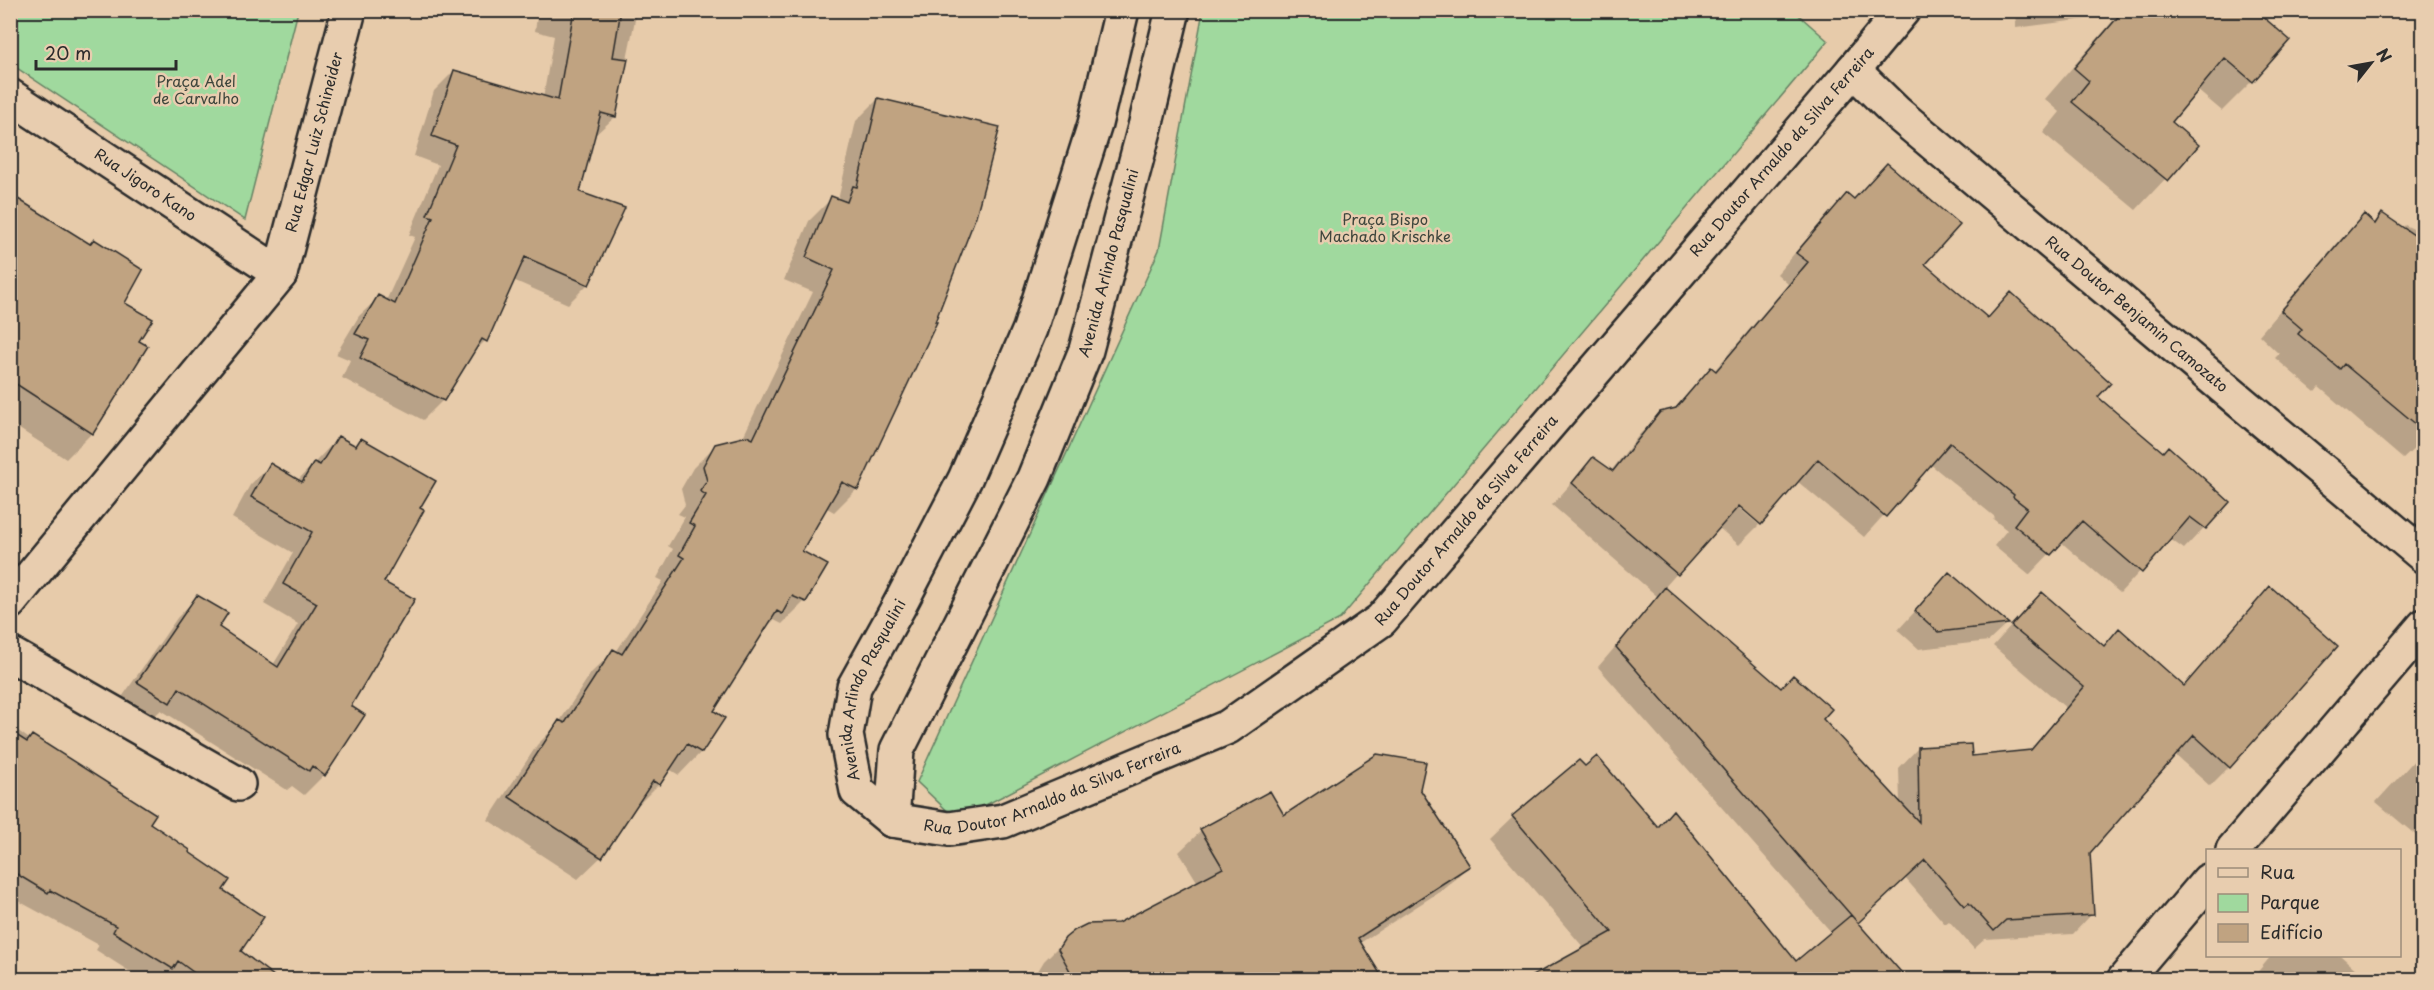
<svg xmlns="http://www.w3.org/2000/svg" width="2434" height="990" font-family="'Playpen Sans',sans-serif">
<rect width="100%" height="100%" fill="#e7cbaa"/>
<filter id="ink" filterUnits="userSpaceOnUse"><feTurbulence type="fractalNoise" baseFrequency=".0167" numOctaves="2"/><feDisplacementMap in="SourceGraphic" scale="12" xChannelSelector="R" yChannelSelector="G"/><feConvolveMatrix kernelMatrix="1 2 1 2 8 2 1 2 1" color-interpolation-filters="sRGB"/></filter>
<g filter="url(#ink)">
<path fill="#a0d99e" stroke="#668264" stroke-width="1.5" d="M1793 10 1828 41 1340 619 957 820 917 782 1159 250 1203 11Z
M10 11H298L245 220 11 64Z"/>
<path fill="#0003" d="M538 10H637L615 117 594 136 578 193 588 284 568 304 513 280 485 341 469 357 443 400 423 420 342 378 350 360 336 354 359 316 379 297 386 301 415 237 409 235 438 165 414 156 434 91 454 71 543 98 554 36 535 31Z
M2015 10H2253L2287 40 2252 81 2222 111 2197 90 2170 123 2197 145 2136 210 2043 133 2060 112 2045 99 2118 15 2016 28Z
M2412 10H2423L2418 15Z
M879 98 998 128 857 489 834 512 825 507 800 552 805 601 782 624 774 620 762 631 712 711 701 752 679 775 669 769 659 784 636 807 635 806 601 857 578 879 488 820 537 745 558 724 591 673 614 651 616 652 663 581 657 578 673 549 668 546 685 517 678 514 685 505 681 489 693 468 716 445 742 439 813 292 784 280 809 221 832 198 838 200 856 121Z
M1887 165 1923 264 1986 319 2011 294 2096 397 2163 454 2228 502 2184 549 2170 539 2120 593 2061 542 2029 575 1994 546 2007 530 1993 519 1995 517 1930 464 1864 537 1797 481 1734 500 1732 502 1759 525 1739 545 1718 527 1664 588 1780 689 1821 719 1900 803 1899 768 1918 748 1970 757 2029 751 2066 708 1993 646 2023 613 2103 647 2119 630 2183 686 2270 588 2229 767 2210 786 2175 755 2088 853 2092 914 2073 934 1985 939 1974 949 1949 921 1945 924 1905 878 1856 923 1898 971 1584 948 1490 839 1513 817 1657 828 1796 963 1832 933 1598 667 1658 597 1552 505 1593 459 1611 471 1639 435 1661 413 1673 410 1711 369 1714 371 1788 284 1777 274 1826 216 1847 195 1853 200Z
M2382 215 2402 229 2405 225 2424 234V453L2416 447 2403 459 2319 387 2315 392 2275 358 2279 354 2259 335 2340 240 2364 216 2373 224Z
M123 304 137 341 146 346 92 433 66 459 10 423V353Z
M338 438 354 446 361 440 418 508 382 582 349 706 324 775 304 795 292 786 287 790 161 710 148 722 118 703 177 618 197 597 217 627 273 665 298 624 264 604 293 553 232 518 250 485 270 465 297 481Z
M10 482 15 485 10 491Z
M1949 574 2007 624 1989 641 1919 649 1898 630Z
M10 725 187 853 221 891 246 980H143L96 950 99 945 13 898 15 894 10 891Z
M2420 754 2424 756V842L2376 802Z
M1418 790 1468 866 1447 887 1360 943 1382 980H1042L1038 971 1044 961 1066 939 1119 924 1198 883 1179 852 1201 831 1269 793 1284 817Z
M2271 956H2341L2368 980H2251Z
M932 972 933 974 939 972 943 980H919Z"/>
<path fill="#c0a381" stroke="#2b2b2b" stroke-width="1.5" d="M574 10H621L613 57 628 59 616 117 601 113 580 192 625 208 589 285 525 257 487 342 482 339 444 401 360 358 369 340 355 334 378 295 395 304 433 217 427 215 456 145 432 136 454 70 558 100Z
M2124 10H2255L2290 40 2253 82 2225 58 2172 122 2199 145 2168 181 2072 102 2089 81 2074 68Z
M878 98 1000 127 976 216 935 322H937L858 490 842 482 802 551 828 565 806 602 792 596 782 614 777 611 714 711 725 718 702 753 687 744 660 785 653 781 602 858 509 797 559 720 565 723 613 649 622 654 684 558 679 555 695 526 689 523 706 495 700 491 707 481 703 466 715 444 747 436 753 439 834 270 806 257 831 196 847 202 853 186 857 187Z
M1887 163 1960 225 1925 264 1988 318 2011 292 2111 383 2098 397 2163 452 2168 446 2230 502 2206 529 2190 517 2142 573 2082 521 2051 555 2014 525 2027 508 2013 497 2014 495 1950 443 1886 517 1818 459 1761 525 1739 506 1678 575 1572 483 1593 457 1613 471 1660 412 1676 408 1711 367 1716 371 1808 262 1796 253 1847 193 1854 199Z
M10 194 90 244 94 239 143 270 125 303 153 319 139 341 148 346 93 434 10 380Z
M2382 213 2424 242V431L2344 364 2340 369 2298 334 2302 329 2281 311 2364 214 2375 224Z
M338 436 356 446 361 438 436 481 420 508 424 510 384 582 415 599 351 706 365 715 325 776 312 766 309 771 179 688 170 703 137 682 197 595 228 613 219 627 278 667 317 603 283 584 312 532 251 497 270 463 302 482 314 462 320 465Z
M1949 572 2009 624 1938 632 1915 611Z
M2270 586 2338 646 2230 768 2194 735 2090 853 2094 915 2006 920 1994 931 1969 903 1965 906 1925 860 1858 923 1616 647 1665 587 1781 688 1793 675 1832 709 1823 719 1919 822 1918 747 1971 744 1972 756 2031 750 2084 687 2011 626 2042 592 2104 646 2119 628 2184 686Z
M10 731 27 742 32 735 156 814 150 823 190 850 189 852 230 880 223 890 264 917 241 951 279 980H204L178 961 173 969 113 932 116 926 50 890 48 893 10 870Z
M1377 754 1426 762 1420 789 1470 866 1358 938 1384 980H1075L1058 949 1065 938 1075 930 1087 924 1118 923 1223 868 1200 829 1270 791 1284 815Z
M1597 756 1658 827 1673 810 1796 961 1851 915 1908 980H1525L1612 932 1512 816 1579 760 1585 766Z"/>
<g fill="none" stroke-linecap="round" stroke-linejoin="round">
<g stroke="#2b2b2b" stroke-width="38">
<g id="minor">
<path d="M1853 70 1903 10"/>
<path id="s1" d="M10 96 280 274"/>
<path id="s2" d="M10 602 280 274 349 10"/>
<path d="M10 654 238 784"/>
</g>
</g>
<g stroke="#2b2b2b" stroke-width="38">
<g id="tertiary">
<path id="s3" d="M892 820 949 829 1003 821 1228 727 1381 620 1853 70 1897 113 2424 556"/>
<path id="s4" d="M892 820 857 791 846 735 854 687 899 606 965 479 1030 329 1095 124 1122 10"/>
<path id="s5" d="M892 820 897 750 1034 478 1086 350 1145 127 1173 10"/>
<path d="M2233 850 2424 626"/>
<path d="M2124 980 2208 881"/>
</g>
</g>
<use href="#minor" stroke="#e8cdaf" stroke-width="33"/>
<use href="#tertiary" stroke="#e8cdaf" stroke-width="33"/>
</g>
</g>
<g text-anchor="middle" stroke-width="5" stroke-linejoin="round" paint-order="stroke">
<g font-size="15" fill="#3d453c" stroke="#e8cdaf">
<text x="196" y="87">Praça Adel<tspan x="196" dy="17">de Carvalho</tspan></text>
<text x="1385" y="225">Praça Bispo<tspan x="1385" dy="17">Machado Krischke</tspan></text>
</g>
<g font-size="15" fill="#2b2b2b" stroke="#e8cdaf">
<text dy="5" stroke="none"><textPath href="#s2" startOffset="561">Rua Edgar Luiz Schineider</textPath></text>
<text transform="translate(1782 152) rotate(-49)" y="5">Rua Doutor Arnaldo da Silva Ferreira</text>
<text dy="5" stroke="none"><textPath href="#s1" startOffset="162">Rua Jigoro Kano</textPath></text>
<text dy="5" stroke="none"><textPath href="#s5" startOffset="603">Avenida Arlindo Pasqualini</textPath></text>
<text dy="5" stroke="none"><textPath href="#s3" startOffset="1642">Rua Doutor Benjamin Camozato</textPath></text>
<text dy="5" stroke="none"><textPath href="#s3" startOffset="674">Rua Doutor Arnaldo da Silva Ferreira</textPath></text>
<text dy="5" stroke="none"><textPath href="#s4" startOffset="153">Avenida Arlindo Pasqualini</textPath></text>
<text dy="5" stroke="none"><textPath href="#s3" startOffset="168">Rua Doutor Arnaldo da Silva Ferreira</textPath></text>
</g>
</g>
<rect width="2434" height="990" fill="none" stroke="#e8cdaf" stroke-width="36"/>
<rect x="18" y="18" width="2398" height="954" fill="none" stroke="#2b2b2b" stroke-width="2" filter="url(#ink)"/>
<rect x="2206" y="849" width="195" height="108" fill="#e8cdaf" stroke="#9c8c7a" stroke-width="1.5"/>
<rect x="2218" y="868" width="30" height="9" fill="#e8cdaf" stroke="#9c8c7a" stroke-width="1.5"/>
<text x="2260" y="879" font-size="18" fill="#2b2b2b">Rua</text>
<rect x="2218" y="894" width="30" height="18" fill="#a0d99e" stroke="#9c8c7a" stroke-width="1.5"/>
<text x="2260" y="909" font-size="18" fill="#2b2b2b">Parque</text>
<rect x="2218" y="924" width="30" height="18" fill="#c0a381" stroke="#9c8c7a" stroke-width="1.5"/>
<text x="2260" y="939" font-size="18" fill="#2b2b2b">Edifício</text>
<g transform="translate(2371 63) rotate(59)" stroke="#e8cdaf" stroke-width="4.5" paint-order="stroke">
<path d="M0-4.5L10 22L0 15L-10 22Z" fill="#2b2b2b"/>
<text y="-9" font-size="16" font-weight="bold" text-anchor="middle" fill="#2b2b2b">N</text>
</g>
<path d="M36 60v9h140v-9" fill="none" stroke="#2b2b2b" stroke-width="3"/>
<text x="45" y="60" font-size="18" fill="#2b2b2b" stroke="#e8cdaf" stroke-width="4.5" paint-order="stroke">20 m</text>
</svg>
